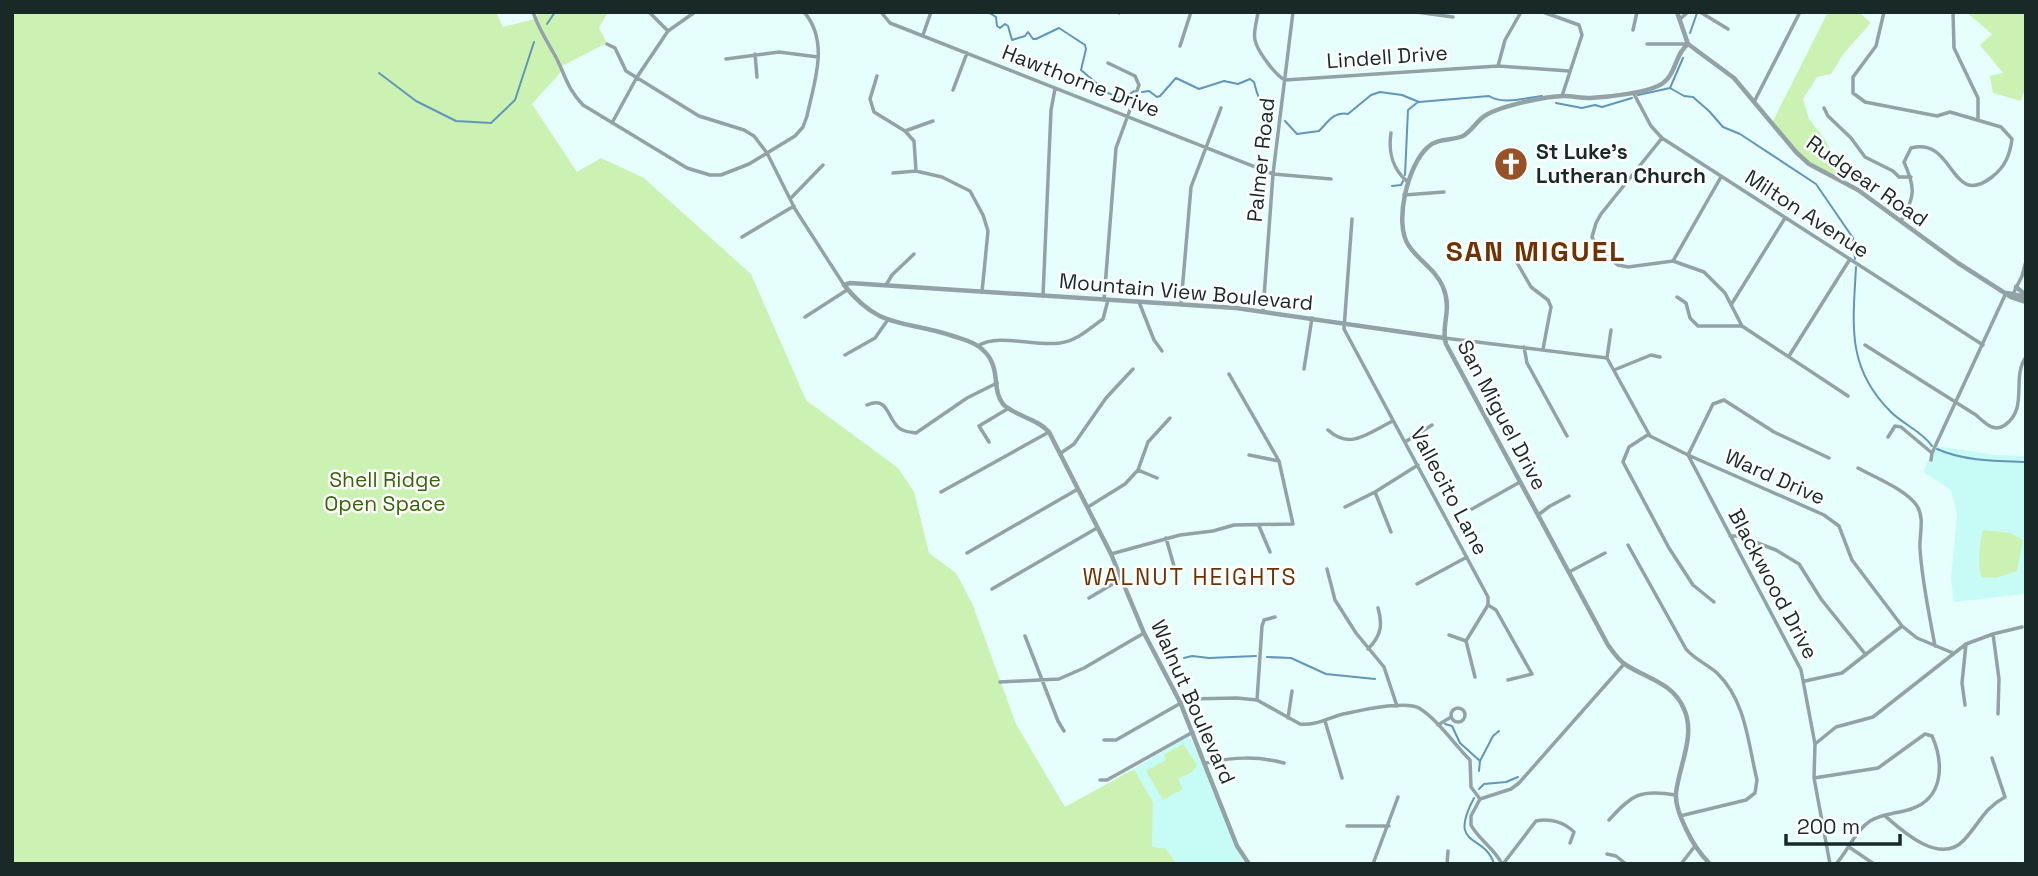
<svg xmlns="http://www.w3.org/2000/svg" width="2038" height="876" font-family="'Space Grotesk',sans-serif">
<rect width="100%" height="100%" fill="#e6fffc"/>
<path fill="#c7fbf6" d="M1935 446 1996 455 2026 456 2025 594 1954 602 1951 579 1957 514 1951 490 1923 472Z
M1189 736 1204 765 1235 847 1245 864H1177L1165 848 1152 847 1153 802 1134 769Z"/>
<path fill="#cbf2b2" d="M12 12H496L503 27 535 19 538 12H608L599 28 607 43 560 67 561 72 532 104 577 172 601 158 644 178 751 274 806 400 898 468 914 492 929 553 956 573 972 603 1016 724 1065 807 1134 769 1153 802 1152 847 1165 848 1177 864H12Z
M1828 12H1859L1871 23 1844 53 1831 74 1817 77 1803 99 1809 119 1826 141 1845 182 1809 164 1772 123Z
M1966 12H2026V86L2021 101 1993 93 1990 76 2003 73 1980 45 1992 34Z
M1983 530 2010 533 2023 540 2017 571 1996 578 1982 577C1976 565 1980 543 1983 530Z
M1183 744 1197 765 1192 772 1178 779 1183 789 1163 800 1146 771 1166 760 1164 755Z"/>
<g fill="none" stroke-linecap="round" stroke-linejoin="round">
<path stroke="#6295b9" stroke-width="2" d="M979 12H985
M988 12 996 17 997 26 1000 28 1005 24 1008 26 1012 40 1025 36 1028 32 1033 39H1036L1059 28 1085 45 1086 49 1081 70 1108 93 1123 99 1134 91
M547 24 555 12
M1690 33 1697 13
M379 73 416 101 456 121 491 123 515 100 534 42
M1670 88 1683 58
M1142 92 1149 91 1157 97 1160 96 1176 78 1199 89 1224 81 1238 84 1250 79 1254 82C1259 101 1258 99 1274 111
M1638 95 1670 88 1684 96 1693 97 1709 111 1723 127 1740 134 1816 184 1853 238 1855 259
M1556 103 1582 108 1595 105 1602 107 1632 98
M1285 121 1297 134 1319 131C1328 122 1334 111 1348 114L1371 95 1380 92 1402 95 1419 102 1489 96C1503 105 1525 98 1542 96
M1405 175 1408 110 1418 102
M1392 186 1401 185 1403 181
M1856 267C1853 324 1846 367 1890 411 1902 424 1922 431 1932 446
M1937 449C1963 461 1997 461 2026 462
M1267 657 1291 658 1326 674 1375 679
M1184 658 1192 656 1209 658 1256 656
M1445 724 1452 726 1460 743 1480 761 1479 771
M1480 761 1493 736 1499 731
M1479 789 1484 784 1506 782 1518 777
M1474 798C1447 849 1485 833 1494 864"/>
<path stroke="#92a2a6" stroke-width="3.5" d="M533 12C538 27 545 38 553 52 565 72 565 86 583 105L687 168 710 175H721L749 164 795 136 803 127 807 116C814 82 830 42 804 12
M649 12 668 31
M881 12 890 23 1273 174 1331 179
M1119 12V13
M1258 12C1257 21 1253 32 1255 40 1257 51 1276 76 1285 80L1498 66 1569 71
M1416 12 1453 17
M1543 12 1579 25 1582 35 1562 96
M1700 12 1728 29
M1884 12 1876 46 1853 77V93L1865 102 1937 116 1950 112 2001 127 2012 139C2010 155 2005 167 1992 177 1950 210 1955 136 1911 148L1904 162C1915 187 1916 196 1901 221
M1953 12 1954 48 1978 98V120
M1680 19 1688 12
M1633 30 1637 12
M923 35 931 12
M607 44 615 48 626 71 699 116 744 130 754 136 767 153 795 209 844 285
M1647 44H1688
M1180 46 1191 12
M755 54 757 77
M726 59 779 52 818 57
M1498 66 1505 40 1521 12
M877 76 870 99 874 112 905 131
M953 90 967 53
M1634 94 1651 126 1662 138 1983 345
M1754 102 1800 12
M1824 108 1828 116 1851 138 1865 157 1893 171 1899 177H1911
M612 123 637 77 668 31 695 12
M1391 133C1388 152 1393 170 1408 182
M1662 138 1601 214 1596 223 1592 237 1600 251 1618 265 1628 267 1673 261 1704 272 1725 293 1742 326 1848 396
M916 171 914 141 905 131 933 121
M893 173 916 171 942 177 970 191 983 215 988 231 982 292
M1404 195 1444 192
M790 199 823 165
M1352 219 1344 329 1488 597V605L1466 641 1475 677
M742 237 794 206
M1516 261 1531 287 1548 300 1551 307 1543 349
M1673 261 1721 177
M886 285 892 275 914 254
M2013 294 2022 276 2026 261
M1043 296 1051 110 1055 89
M1677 297 1686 303 1690 318 1698 326H1742
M1104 300 1116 148 1139 85 1135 76 1108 63
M1139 302 1154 340 1162 351
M1181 304 1191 187 1221 108
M1731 305 1785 218
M1263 311 1273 174 1293 12
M805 317 847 290
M1444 338 1607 358
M1865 345 1976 415C1985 423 1994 433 2005 425 2029 408 2011 377 2026 357
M978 346C997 333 1037 347 1060 343 1077 341 1090 328 1103 319L1108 300
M1524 347 1527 363 1567 436
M845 355 875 338 887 321
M1789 356 1850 259
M1607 358 1650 436 1688 455 1801 670 1815 744 1814 778 1830 864
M1607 358 1611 330
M1304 369 1312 318
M1614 370 1651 355 1660 357
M867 405C889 396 886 417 899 428 904 432 910 432 916 433L967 398 997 383
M1328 430C1351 451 1369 432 1393 421
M1649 434 1629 447 1623 462 1669 548 1693 585 1714 602
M1888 437 1895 426 1901 427 1932 453
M989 442 979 426 1009 408
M1405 442 1432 425
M1061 453 1074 444 1106 398 1133 369
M1249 455 1279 461
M1829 458 1774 432 1724 400 1713 404 1688 455 1824 515 1839 526 1852 560 1902 626 1917 638 1953 653
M1931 460 1932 453 2006 293
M1858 468C1874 477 1907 490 1917 506 1925 518 1919 535 1920 549 1922 581 1929 613 1935 646
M1138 470 1157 478
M941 492 1049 432
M1375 492 1391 532
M1088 507 1125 484 1138 470 1148 442 1170 418
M1345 507 1375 492 1418 465
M1472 509 1520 482
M1538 515 1550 506 1569 496
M1259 526 1270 552
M1730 536H1739L1776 550 1799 564 1821 599 1866 655
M1166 538 1178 580
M1628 545 1686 649C1694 659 1707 664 1717 673 1746 701 1748 743 1757 780L1755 793 1746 800 1680 816
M967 553 1078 489
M1111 554 1180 535 1213 531 1234 525 1293 524 1279 461 1229 374
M1327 569 1335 600 1356 633 1384 667 1397 706
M1569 572 1605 553
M1417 584 1467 557
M992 589 1097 528
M1089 598 1121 579
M1488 605 1496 610 1532 674 1508 680
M1993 634 1999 679 1998 714
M1449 635 1466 641
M1025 636 1058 721 1064 731
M1368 649C1381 636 1383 625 1378 608
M1805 681 1842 673 1902 626
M1000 682 1059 679 1084 668 1144 633
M1257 700 1262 626 1264 620 1275 617
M1965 705 1962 683 1966 644
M1451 715a7 7 0 1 1 14 0a7 7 0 1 1-14 0Z
M1288 718 1292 691
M1325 721 1342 778
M1438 725 1451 717
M1104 740H1116L1188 699 1237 698 1257 700 1300 724C1315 726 1328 718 1343 714 1359 711 1405 700 1419 708 1437 719 1455 745 1470 760L1471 787 1480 799
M1815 744 1836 727 1873 717 1966 644 1993 634 2022 627
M1206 763C1234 757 1257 756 1284 763
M1814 778 1878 768 1925 734 1932 736C1944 763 1944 798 1911 809 1897 814 1883 813 1870 821 1855 831 1848 851 1836 864
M1100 780H1107L1193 732
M1884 815C1902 831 1940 866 1964 840 1980 823 1983 809 2005 797L1992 758
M1609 820C1632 794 1641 789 1676 795
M1347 826H1389
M1849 847 1874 864
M1607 854 1616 856 1626 864
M1373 864 1398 797
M1447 864 1448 851
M1502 864C1494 848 1479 840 1471 825V816L1480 799 1511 789 1519 783 1624 664
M1503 864 1536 821C1550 818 1564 822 1574 832L1570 843
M1681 864 1695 846"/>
<path stroke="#92a2a6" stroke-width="4.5" d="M1677 12 1688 44 1734 78 1796 152 1809 164 1858 190 1958 263 2011 297 2026 302
M1688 44C1675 54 1676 74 1663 83 1650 93 1607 97 1590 98 1581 98 1572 96 1564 96 1546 96 1501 106 1486 115 1477 120 1472 131 1463 136 1451 141 1437 138 1428 147 1408 164 1393 224 1409 246 1419 261 1436 270 1443 287 1453 311 1440 326 1446 344L1608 645C1613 652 1618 660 1626 665 1648 679 1673 683 1684 709 1696 735 1679 766 1676 793 1675 805 1681 818 1686 829 1692 842 1700 854 1710 864
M2016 287 2026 295
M2007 293 2026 297
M1249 864 1237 846 1180 702 1144 633 1111 554 1049 432C1037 418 1014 416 1003 404 990 388 1004 364 978 346 971 341 962 339 953 336 903 319 881 331 844 285L850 283 1236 308 1444 338"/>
</g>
<defs>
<g id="church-disc" transform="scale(1.75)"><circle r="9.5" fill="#975327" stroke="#fff"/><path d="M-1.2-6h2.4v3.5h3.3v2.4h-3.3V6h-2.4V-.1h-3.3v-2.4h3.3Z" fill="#fff"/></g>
</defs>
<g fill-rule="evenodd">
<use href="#church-disc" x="1511" y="164"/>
</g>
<g text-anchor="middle" stroke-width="5" stroke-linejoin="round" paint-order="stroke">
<g font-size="21" fill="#192928" stroke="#fff">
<text transform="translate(1387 57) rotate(-4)" y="7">Lindell Drive</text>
<text transform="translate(1081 81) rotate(21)" y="7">Hawthorne Drive</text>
<text transform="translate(1261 160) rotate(-84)" y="7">Palmer Road</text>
<text transform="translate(1867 181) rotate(35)" y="7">Rudgear Road</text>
<text transform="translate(1807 214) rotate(33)" y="7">Milton Avenue</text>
<text transform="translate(1186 292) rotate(5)" y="7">Mountain View Boulevard</text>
<text transform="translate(1502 415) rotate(62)" y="7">San Miguel Drive</text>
<text transform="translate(1775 477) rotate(24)" y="7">Ward Drive</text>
<text transform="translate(1449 491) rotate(62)" y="7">Vallecito Lane</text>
<text transform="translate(1773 584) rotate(62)" y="7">Blackwood Drive</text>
<text transform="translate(1193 702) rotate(66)" y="7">Walnut Boulevard</text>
</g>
<g font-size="21" font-weight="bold" fill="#192928" stroke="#fff" text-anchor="start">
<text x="1536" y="159">St Luke's<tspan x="1536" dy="24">Lutheran Church</tspan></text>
</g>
<g font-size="21" fill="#386308" stroke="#fff">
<text x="385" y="487">Shell Ridge<tspan x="385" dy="24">Open Space</tspan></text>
</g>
<g font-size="23" letter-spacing="2" fill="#6e3203" stroke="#fff">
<text x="1190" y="585">WALNUT HEIGHTS</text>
</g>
<g font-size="28" font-weight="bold" letter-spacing="2" fill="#6e3203" stroke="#fff">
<text x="1536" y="261">SAN MIGUEL</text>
</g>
</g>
<rect width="2038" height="876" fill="none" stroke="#192928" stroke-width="28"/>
<path d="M1786 834v10h114v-10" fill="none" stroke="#192928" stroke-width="3.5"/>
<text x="1797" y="834" font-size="21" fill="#192928" stroke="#ffffff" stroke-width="5" paint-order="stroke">200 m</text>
</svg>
